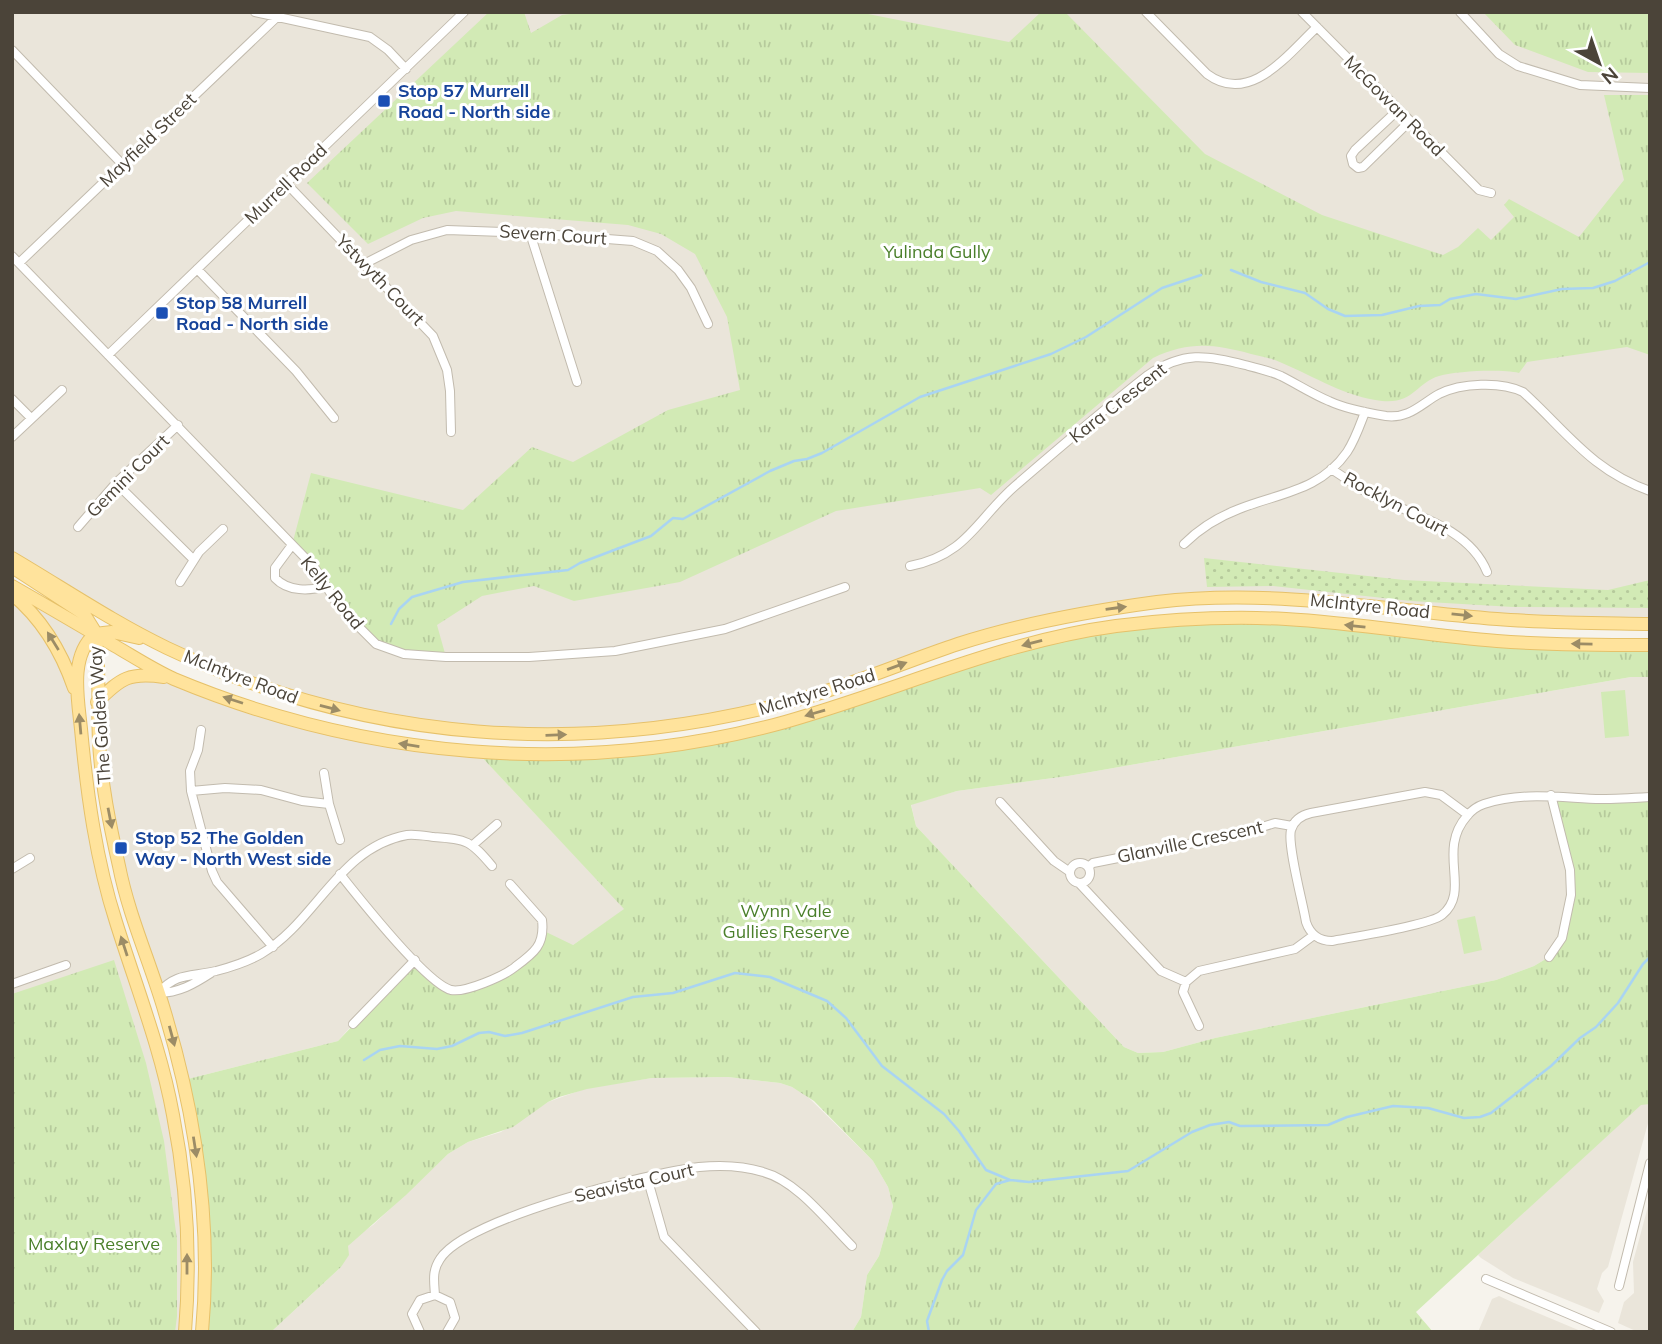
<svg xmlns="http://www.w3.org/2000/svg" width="1662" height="1344" font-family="Mulish,sans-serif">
<defs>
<pattern id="grass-dots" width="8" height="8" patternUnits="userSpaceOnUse" patternTransform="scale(1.75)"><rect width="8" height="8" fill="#d2eab5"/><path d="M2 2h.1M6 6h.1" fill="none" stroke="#b6ca9c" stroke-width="1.8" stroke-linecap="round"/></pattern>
<pattern id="park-tufts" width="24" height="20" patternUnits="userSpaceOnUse" patternTransform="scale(1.75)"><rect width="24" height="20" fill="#d2eab5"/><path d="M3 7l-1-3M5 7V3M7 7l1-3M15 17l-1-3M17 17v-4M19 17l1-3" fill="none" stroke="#b6ca9c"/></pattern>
</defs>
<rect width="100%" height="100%" fill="#f6f3ec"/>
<path fill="#eae5da" d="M12 12H1650V624L1255 597 1066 616 815 695 634 730 423 727 222 672 12 558Z
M12 586 95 634 80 655 93 823 179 1143 185 1332H12Z
M144 674 305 723 477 752 625 909 573 945 541 942 508 973 353 1024 338 1041 184 1080 118 866 97 702Z
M1631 677H1650V797L1570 870 1562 938 1549 957 1534 966 1496 980 1215 1038 1163 1052 1138 1053 1124 1047 916 826 911 804 957 791 1068 776Z
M728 1077 780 1083 792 1087 806 1095 873 1161 888 1187 893 1206 879 1256 867 1275 861 1317 852 1332H271L341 1267 348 1246 354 1238 373 1225 448 1154 468 1142 501 1132 548 1102 587 1088 652 1078Z
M1641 1104H1650V1116L1608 1267 1602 1273 1597 1289 1604 1301 1599 1313 1513 1278 1481 1258 1478 1255Z
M1650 1199V1332H1638L1618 1323 1624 1302 1634 1293 1633 1262Z
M1499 1296 1514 1303 1583 1332H1478L1492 1299Z"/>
<path fill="url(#grass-dots)" d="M1204 558 1404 580 1608 590 1650 580V608L1513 607 1411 601 1273 586 1207 587Z"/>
<path fill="url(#park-tufts)" d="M489 12H524L531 33 562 15 586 12H858L1009 42 1041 12H1065L1205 154 1322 215 1443 255 1458 247 1478 228 1491 240 1514 217 1504 205 1509 199 1579 237 1624 180 1604 95H1650V355L1627 347 1527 362 1519 373C1500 369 1458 371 1439 376 1416 383 1414 404 1382 401 1346 397 1315 377 1282 363 1273 358 1262 357 1251 354 1213 344 1190 341 1153 358L991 495 980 488 836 511 680 582 574 601 534 586 482 596 437 625 446 657 404 654 369 638 292 545 311 473 463 510 532 447 573 462 668 410 740 390 727 317 695 254 661 234 628 225 456 211 423 218 368 244 307 183Z
M1483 12H1650V73L1588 72 1515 45Z
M1233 618 1409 632 1650 645V677H1631L1068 776 957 791 911 805 916 826 1124 1047 1138 1053 1163 1052 1215 1038 1496 980 1534 966 1549 957 1562 938 1571 883 1551 795 1650 797V1104L1641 1105 1416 1312 1433 1332H852L861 1317 867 1275 879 1256 893 1206 888 1187 873 1161 814 1101 792 1087 780 1083 728 1077 652 1078 587 1089 559 1097 548 1102 513 1127 468 1142 448 1154 406 1195 348 1246 349 1255 341 1267 271 1332H202L204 1251 184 1080 338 1041 415 960 453 991 508 973 528 957 544 931 573 945 624 909 477 752 548 755 737 734 1039 640Z
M114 960 146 1063 164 1141 177 1240V1316L175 1332H12V994Z"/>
<path fill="#d2eab5" d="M1625 690 1629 736 1605 738 1601 692Z
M1475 916 1482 950 1464 954 1457 920Z"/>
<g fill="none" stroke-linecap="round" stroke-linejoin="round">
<path stroke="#a9d4f2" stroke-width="2.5" d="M1231 270 1261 282 1305 293 1328 309 1345 316 1382 315 1419 306 1440 305 1450 299 1476 294 1516 299 1562 289 1593 288 1615 281 1650 262
M391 624 399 609 412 597 463 582 568 570 580 563 651 536 673 518 683 519 770 471 794 461 807 459 822 453 920 397 1051 354 1086 337 1162 288 1201 275
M364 1060 380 1050 400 1046 437 1049 452 1046 479 1033 489 1032 505 1036 522 1033 633 997 673 993 735 973 770 977 827 1001 846 1018 882 1066 944 1114 959 1131 986 1170 1010 1180
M929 1332 927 1321 942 1280 947 1271 963 1255 976 1210 996 1184 1010 1180 1029 1182 1128 1171 1192 1132 1210 1125 1229 1122 1240 1126 1328 1125 1347 1117 1393 1106 1428 1108 1464 1118 1480 1117 1491 1113 1551 1066 1580 1038 1596 1027 1618 1003 1643 964 1650 957"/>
<g stroke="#c2bbae" stroke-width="10">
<path id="street" d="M255 12 370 37 388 50 406 69
M1146 12 1207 74C1250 106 1288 54 1317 27
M1302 12 1474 185 1479 190 1491 193
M1460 12 1499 54 1518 66 1580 85 1650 88
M12 50 122 164
M1398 110 1355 150 1351 156 1353 164 1358 168 1363 167 1409 122
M286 183 433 336 447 370 450 391 451 432
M530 233 577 382
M12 256 314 567 340 608 376 644 404 654 446 657H529L615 651 725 629 845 587
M19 263 277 17
M364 264 411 240 447 230 530 233 633 241 657 251 678 270 691 288 708 324
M197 269 296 371 334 418
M108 355 464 12
M12 399 31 418
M12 437 62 390
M1331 469C1346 478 1361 490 1377 498 1415 515 1470 529 1487 572
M116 483 193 559
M78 527 116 483 178 425
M1184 544C1200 528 1218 517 1239 509 1279 493 1320 491 1347 452 1355 440 1360 425 1365 412
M292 545 275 568V578C288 592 310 591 326 586
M910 566C967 555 977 519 1015 486 1059 448 1103 410 1148 375 1183 351 1207 355 1245 365 1257 368 1270 371 1281 376 1297 384 1312 394 1329 401 1346 409 1368 413 1386 416 1409 419 1421 404 1439 394 1461 383 1501 381 1523 392 1567 432 1591 470 1650 491
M180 582 199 552 223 529
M201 730 198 750 190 771 191 791 212 871 217 882 273 947
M324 773 329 804 340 840
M191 791 225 788 261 790 302 801 329 804
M1000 802 1054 861 1070 872
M1468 815 1441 795 1425 792 1311 813C1302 815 1294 820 1291 830 1287 845 1303 903 1306 922 1310 934 1319 941 1332 941 1353 937 1430 925 1442 915 1472 891 1436 851 1467 816 1471 811 1478 806 1484 804 1523 791 1562 798 1601 799 1617 799 1634 798 1650 797
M474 844 497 824
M1070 873a10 10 0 1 1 20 0a10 10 0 1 1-20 0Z
M1088 867 1093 863 1239 834 1275 823 1292 826
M12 869 30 858
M340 874C359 898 426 983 451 990 465 993 504 976 515 967 534 953 545 945 542 920L510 884
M1079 883 1161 971 1186 982 1199 971 1295 949 1314 935
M1549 957 1562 938 1571 895 1570 870 1551 795
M1186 982 1183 992 1199 1026
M12 984 66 965
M158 993C177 972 191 977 216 971 231 967 247 962 261 954 316 922 339 847 407 835 415 834 426 836 434 837 467 839 471 841 492 866
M158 993C179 993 194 984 211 973
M353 1024 415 960
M647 1177 664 1237 756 1332
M1486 1279 1611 1332
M1619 1286 1650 1163
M435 1295C434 1281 432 1271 440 1259 466 1218 649 1173 699 1167 719 1165 744 1166 763 1172 797 1181 827 1221 852 1246
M420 1332 412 1314 420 1300 435 1295 450 1302 455 1318 447 1332"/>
</g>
<g stroke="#e6c16a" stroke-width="14">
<path id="primary" d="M12 558C63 588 113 622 167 648 367 743 584 758 797 700 852 685 904 662 958 644 1023 623 1090 611 1157 602 1271 588 1383 610 1497 619 1547 623 1599 623 1650 624
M12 567 84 614 94 630C101 665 97 705 99 741 101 783 110 826 119 866 129 917 151 964 165 1013 196 1116 212 1224 202 1332
M12 586C47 606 81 626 115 646 134 657 154 670 174 679 363 758 575 777 774 725 889 694 997 642 1116 626 1172 619 1229 616 1286 619 1356 623 1426 635 1497 641 1547 645 1599 645 1650 645
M12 594C42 619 61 650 74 688
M95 634C69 656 78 699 81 729 87 794 96 860 116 922 136 986 161 1049 173 1115 187 1186 191 1260 185 1332
M95 634 112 632 139 638
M97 702C121 678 129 672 164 677"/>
</g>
<use href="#street" stroke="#fff" stroke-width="8"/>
<use href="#primary" stroke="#ffe39c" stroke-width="12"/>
</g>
<defs><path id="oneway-solid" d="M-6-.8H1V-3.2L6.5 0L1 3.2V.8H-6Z" transform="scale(1.75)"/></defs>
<g fill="#9c8c66">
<use href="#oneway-solid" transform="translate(1116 608) rotate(-8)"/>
<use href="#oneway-solid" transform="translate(1462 615) rotate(6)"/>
<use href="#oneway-solid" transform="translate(1355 626) rotate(-174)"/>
<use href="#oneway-solid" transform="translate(53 641) rotate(-122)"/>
<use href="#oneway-solid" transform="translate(1032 643) rotate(165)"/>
<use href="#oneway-solid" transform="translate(1582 644) rotate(-179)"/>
<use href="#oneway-solid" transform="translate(897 666) rotate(-20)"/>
<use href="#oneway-solid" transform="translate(233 700) rotate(-162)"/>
<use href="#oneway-solid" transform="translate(330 708) rotate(15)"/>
<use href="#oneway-solid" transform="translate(815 713) rotate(164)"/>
<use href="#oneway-solid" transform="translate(80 724) rotate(-95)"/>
<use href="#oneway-solid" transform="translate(556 735) rotate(-2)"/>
<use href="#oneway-solid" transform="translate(409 745) rotate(-171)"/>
<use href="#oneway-solid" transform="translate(110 818) rotate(79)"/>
<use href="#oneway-solid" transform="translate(124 946) rotate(-108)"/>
<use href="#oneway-solid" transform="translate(172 1036) rotate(75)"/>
<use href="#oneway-solid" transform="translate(195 1147) rotate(81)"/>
<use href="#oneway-solid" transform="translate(187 1264) rotate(-90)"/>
</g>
<g fill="#1a4fb4" stroke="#fff" stroke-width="2.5">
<rect x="377" y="94" width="14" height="14" rx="3.5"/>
<rect x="155" y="306" width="14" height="14" rx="3.5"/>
<rect x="114" y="841" width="14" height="14" rx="3.5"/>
</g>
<g text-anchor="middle" stroke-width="6" stroke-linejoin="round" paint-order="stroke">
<g font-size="18" font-weight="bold" fill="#164399" stroke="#fff" text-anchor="start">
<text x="398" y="97">Stop 57 Murrell<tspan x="398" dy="21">Road - North side</tspan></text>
<text x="176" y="309">Stop 58 Murrell<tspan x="176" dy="21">Road - North side</tspan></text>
<text x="135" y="844">Stop 52 The Golden<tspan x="135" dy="21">Way - North West side</tspan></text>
</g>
<g font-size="18" fill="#4b4439" stroke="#fff">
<text transform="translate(1394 106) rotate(45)" y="6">McGowan Road</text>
<text transform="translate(148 140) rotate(-44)" y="6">Mayfield Street</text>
<text transform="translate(286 184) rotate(-44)" y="6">Murrell Road</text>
<text transform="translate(553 235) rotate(4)" y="6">Severn Court</text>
<text transform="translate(380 280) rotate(46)" y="6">Ystwyth Court</text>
<text transform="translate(1118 403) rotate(-38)" y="6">Kara Crescent</text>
<text transform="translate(128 476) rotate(-45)" y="6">Gemini Court</text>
<text transform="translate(1396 504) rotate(28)" y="6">Rocklyn Court</text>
<text transform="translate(332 593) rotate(51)" y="6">Kelly Road</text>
<text transform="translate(1370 606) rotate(6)" y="6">McIntyre Road</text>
<text transform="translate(241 677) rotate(21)" y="6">McIntyre Road</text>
<text transform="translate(817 692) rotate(-17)" y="6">McIntyre Road</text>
<text transform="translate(100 715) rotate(-94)" y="6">The Golden Way</text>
<text transform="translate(1190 842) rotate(-12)" y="6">Glanville Crescent</text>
<text transform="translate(634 1183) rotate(-13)" y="6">Seavista Court</text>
</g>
<g font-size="18" fill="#4a7f2a" stroke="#fff">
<text x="937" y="258">Yulinda Gully</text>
<text x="786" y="917">Wynn Vale<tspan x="786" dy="21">Gullies Reserve</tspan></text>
<text x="94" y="1250">Maxlay Reserve</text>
</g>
</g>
<rect width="1662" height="1344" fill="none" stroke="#4b4439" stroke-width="28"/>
<g transform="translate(1599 63) rotate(140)" stroke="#ffffff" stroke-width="5" paint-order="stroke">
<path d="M0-5L12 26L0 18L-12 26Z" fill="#4b4439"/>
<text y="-10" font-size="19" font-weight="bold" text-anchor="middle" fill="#4b4439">N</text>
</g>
</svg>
